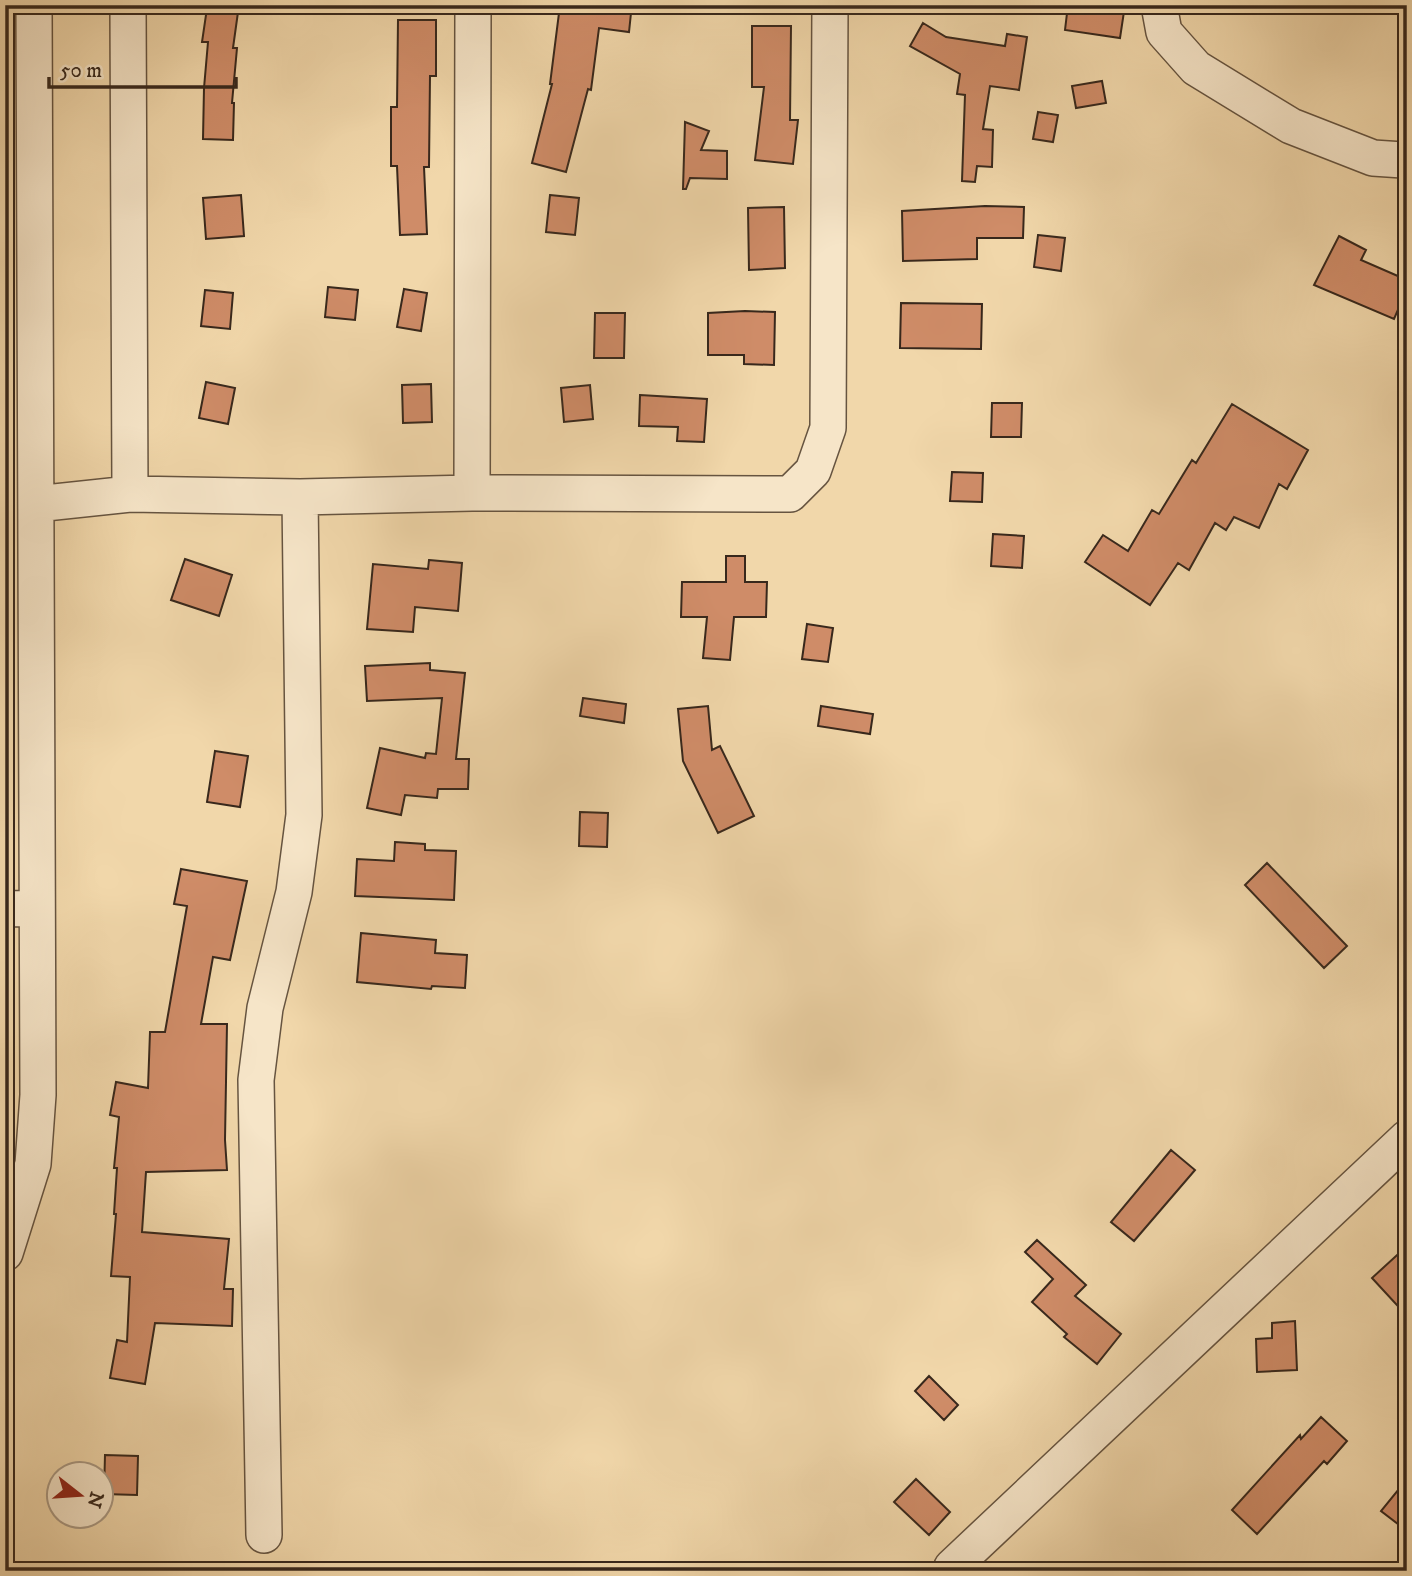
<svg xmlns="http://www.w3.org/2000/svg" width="1412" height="1576" font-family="'IM FELL DW Pica',serif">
<rect width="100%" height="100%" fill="#f1d7aa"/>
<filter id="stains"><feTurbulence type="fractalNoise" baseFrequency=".00286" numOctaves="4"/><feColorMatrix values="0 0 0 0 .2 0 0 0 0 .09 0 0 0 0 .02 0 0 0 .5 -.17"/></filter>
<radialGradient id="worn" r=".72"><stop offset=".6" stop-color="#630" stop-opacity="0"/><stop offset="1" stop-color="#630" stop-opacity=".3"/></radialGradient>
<path fill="#cf8c68" stroke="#38281c" stroke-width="2" d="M560 5 631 13 629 32 599 28 591 90 588 89 566 172 532 163 552 84H550Z
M1068 5H1125L1120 38 1065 30Z
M207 8 238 12 233 48H237L232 103H234L233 140 203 139 204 88 208 42H202Z
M398 20H436V76H430L429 167H424L427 234 400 235 397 166H391V107H397Z
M923 23 946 37 1005 46 1007 34 1027 37 1019 90 990 86 983 129 993 130 992 167 977 166 975 182 962 181 965 95 957 94 960 74 910 46Z
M752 26H791L790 120H798L793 164 755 160 764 87H752Z
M1102 81 1106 103 1076 108 1072 86Z
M1038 112 1058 115 1053 142 1033 139Z
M685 122 709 131 701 150 727 151V179L690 178 686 189H683Z
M241 195 244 236 206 239 203 198Z
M550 195 579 198 575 235 546 232Z
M985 206 1024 207 1023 238H977V259L903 261 902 211Z
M784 207 785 268 749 270 748 208Z
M1038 235 1065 238 1061 271 1034 267Z
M1339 236 1366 250 1361 260 1407 280V289L1394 319 1314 285Z
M328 287 358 290 355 320 325 317Z
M404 289 427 293 421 331 397 327Z
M205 290 233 293 230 329 201 326Z
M901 303 982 304 981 349 900 348Z
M745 311 775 312 774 365 744 364V355H708V313Z
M595 313H625L624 358H594Z
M206 382 235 388 228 424 199 418Z
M431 384 432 422 403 423 402 385Z
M590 385 593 419 564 422 561 388Z
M640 395 707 399 704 442 677 441 678 427 639 426Z
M992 403H1022L1021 437H991Z
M1232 404 1308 450 1287 489 1279 484 1259 528 1234 517 1226 530 1215 523 1189 570 1178 563 1150 605 1085 562 1103 535 1128 551 1152 510 1159 514 1192 460 1196 463Z
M952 472 983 473 982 502 950 501Z
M993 534 1024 536 1022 568 991 566Z
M726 556H745V582H767L766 617H734L730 660 703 658 707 617H681L682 582H726Z
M185 559 232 575 219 616 171 600Z
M429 560 462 563 458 611 415 607 413 632 367 629 373 564 428 569Z
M807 624 833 628 828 662 802 659Z
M430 663V670L465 673 456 759H469L468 789H438L437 798 405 795 401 815 367 808 380 748 425 758 426 753 436 754 442 698 367 701 365 666Z
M583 698 626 704 624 723 580 716Z
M708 706 712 750 720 746 754 816 718 833 683 761 678 709Z
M821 706 873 714 870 734 818 726Z
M215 751 248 756 240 807 207 802Z
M580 812 608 813 607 847 579 846Z
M395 842 425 844V850L456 851 454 900 355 896 357 859 394 861Z
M1267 863 1347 946 1324 968 1245 885Z
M181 869 247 881 230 960 213 957 201 1024H227L225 1140 227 1170 146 1172 142 1232 229 1239 224 1289H233L232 1326 155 1323 145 1384 110 1378 117 1340 127 1342 130 1277 111 1276 116 1214H114L117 1168H114L119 1117 110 1115 116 1082 148 1088 150 1032H165L187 906 174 904Z
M361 933 436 940 435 953 467 955 465 988 432 986 431 989 357 982Z
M1171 1150 1195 1170 1134 1241 1111 1222Z
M1037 1240 1086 1285 1075 1296 1121 1334 1097 1364 1064 1337 1067 1334 1032 1302 1053 1279 1025 1252Z
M1407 1246V1316L1372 1278Z
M1295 1321 1297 1370 1257 1372 1256 1339 1272 1338V1323Z
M929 1376 958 1405 944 1420 915 1391Z
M1321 1417 1347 1441 1327 1464 1324 1461 1257 1534 1232 1510 1300 1435 1301 1439Z
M105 1455 138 1456 137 1495 104 1494Z
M916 1479 950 1512 929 1535 894 1502Z
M1407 1479V1531L1381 1511Z"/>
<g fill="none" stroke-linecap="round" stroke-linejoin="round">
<g stroke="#665440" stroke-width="38">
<path id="minor" d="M128 5 130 494
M1159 5 1164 32 1196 68 1291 126 1373 158 1403 160 1407 158
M472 493 473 5
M36 504 130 494 300 497 472 493 790 494 813 471 828 428 830 5
M5 909 37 908
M5 1253 33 1164 38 1095 34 5
M264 1535 256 1080 265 1008 294 892 304 815 300 497
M952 1571V1567L1407 1138"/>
</g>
<use href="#minor" stroke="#f6e5c8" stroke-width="35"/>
</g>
<rect width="1412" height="1576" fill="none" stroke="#f1d7aa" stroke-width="28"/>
<rect x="7" y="7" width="1398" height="1562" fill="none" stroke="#38281c" stroke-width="3.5"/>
<rect x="14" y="14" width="1384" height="1548" fill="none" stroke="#38281c" stroke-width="2"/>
<g transform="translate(80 1495) rotate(107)"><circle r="33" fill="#f6e5c8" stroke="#aa9983" stroke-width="2"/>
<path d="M0-5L12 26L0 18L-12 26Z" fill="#8f2418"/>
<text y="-10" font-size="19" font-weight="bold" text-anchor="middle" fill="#38281c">N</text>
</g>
<path d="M49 77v10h187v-10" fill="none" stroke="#38281c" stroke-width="3.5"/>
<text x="60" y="77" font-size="21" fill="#38281c" stroke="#f6e5c8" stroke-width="5" paint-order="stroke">50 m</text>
<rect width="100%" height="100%" filter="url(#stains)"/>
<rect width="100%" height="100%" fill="url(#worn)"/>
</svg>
